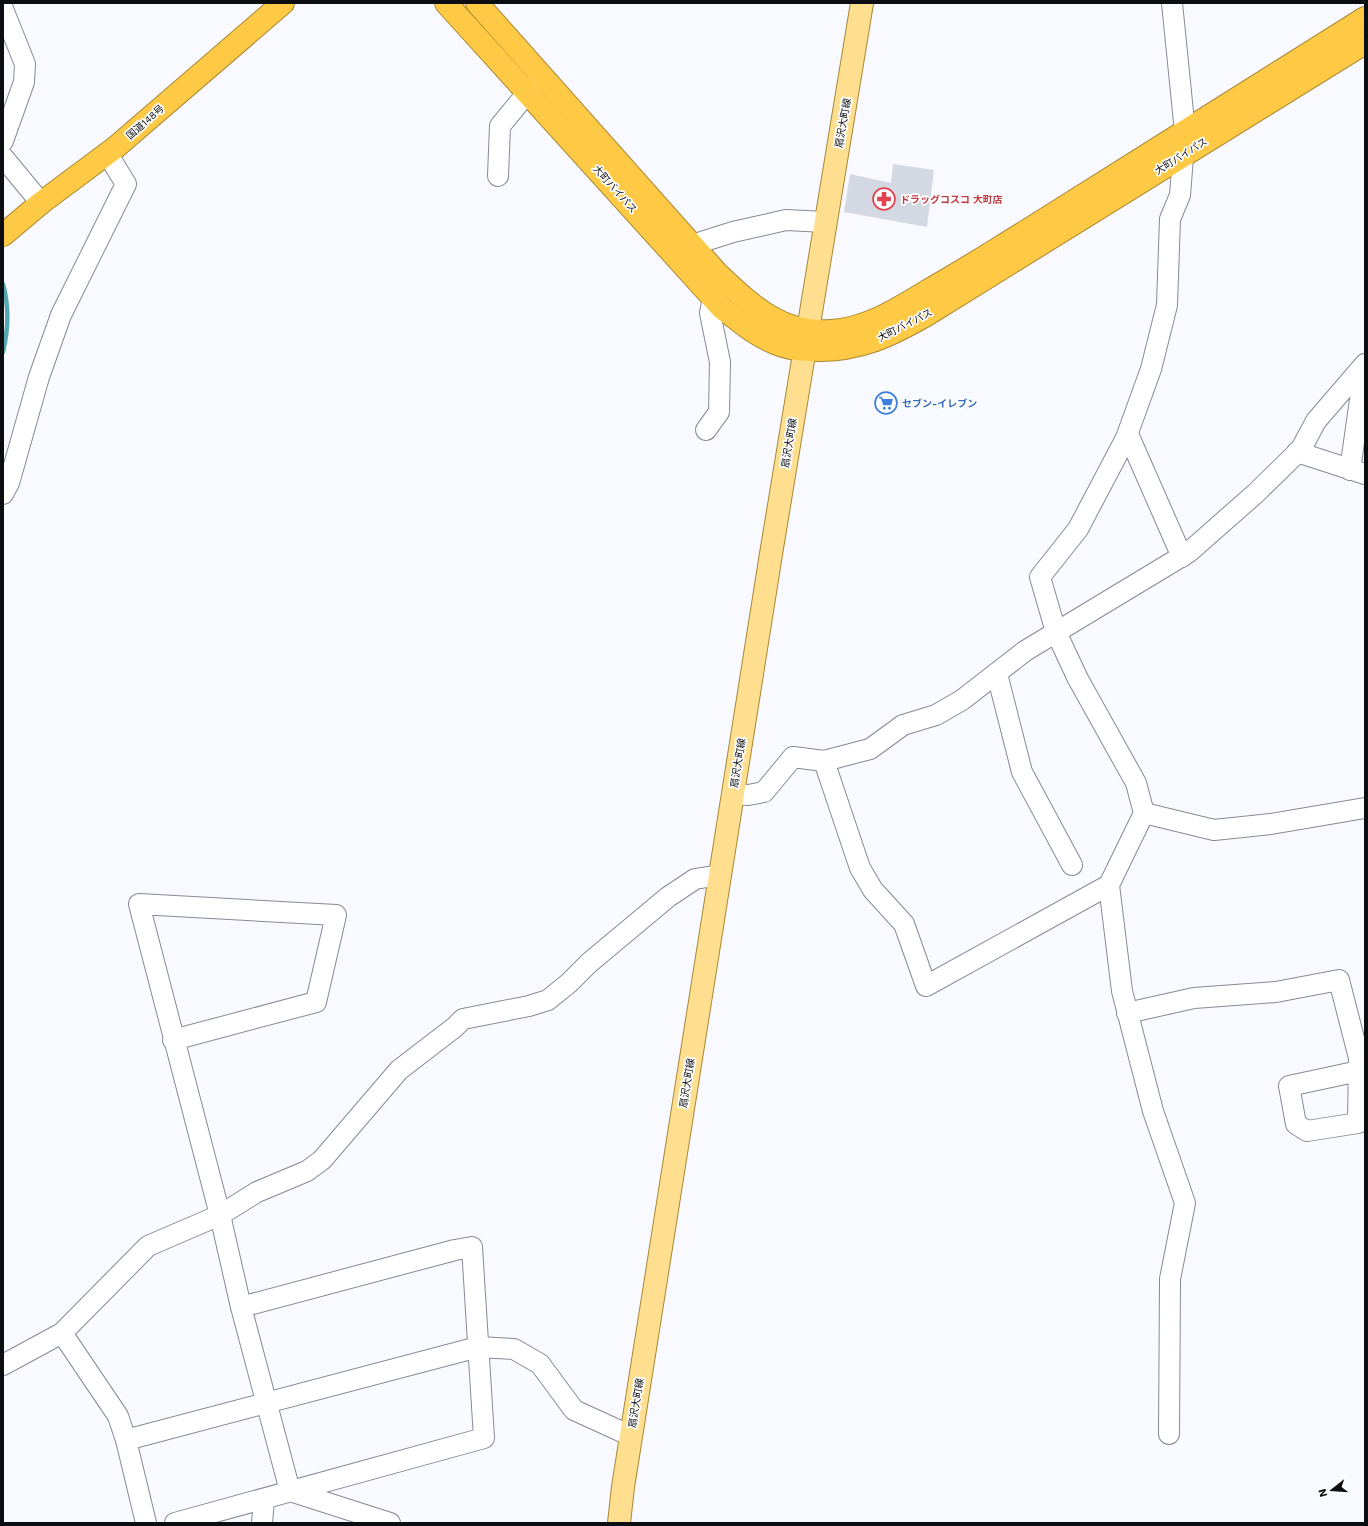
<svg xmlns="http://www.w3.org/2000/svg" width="1368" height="1526" font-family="'Work Sans','Noto Sans JP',sans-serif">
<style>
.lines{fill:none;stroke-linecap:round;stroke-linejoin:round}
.stream{stroke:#56a7af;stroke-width:4.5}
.building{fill:#d4d8e3}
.minor-casing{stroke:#868a94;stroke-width:22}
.major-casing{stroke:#a98732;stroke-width:24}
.highway-casing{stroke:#a98732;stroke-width:24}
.minor{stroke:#fff;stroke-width:20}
.major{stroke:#fedf8f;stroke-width:22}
.highway{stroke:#fec944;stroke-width:22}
.labels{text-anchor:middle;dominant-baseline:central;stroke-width:3.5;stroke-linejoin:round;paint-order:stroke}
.street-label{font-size:10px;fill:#0c0d11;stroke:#fff}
.health-label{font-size:10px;font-weight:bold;fill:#be3a42;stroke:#fff;text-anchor:start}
.shop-label{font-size:10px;font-weight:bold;fill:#366cbe;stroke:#fff;text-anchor:start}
</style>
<rect width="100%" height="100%" fill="#f9faff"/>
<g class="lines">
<path class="stream" d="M3,284C9,306 8,331 3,352"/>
</g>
<path class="building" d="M893,164L934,170L927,227L844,212L850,174L891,183Z"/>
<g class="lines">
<g class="minor-casing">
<g id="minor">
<path d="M3,9L25,64L24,82L3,141"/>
<path d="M3,157L41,203"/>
<path d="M498,176L500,126L537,81"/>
<path d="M692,245L733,232L786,220L825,222"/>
<path d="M706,430L719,412L720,362L710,313L713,298"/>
<path d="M1128,434L1182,557"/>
<path d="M1297,452L1365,474"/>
<path d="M1350,470L1365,365"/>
<path d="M3,494L9,483L39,377L61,315L126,184L107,153"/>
<path d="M997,674L1022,772L1072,865"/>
<path d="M824,761L860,868L873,890L904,924L926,986L1109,885"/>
<path d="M733,794L748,795L764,792L793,757L824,761L870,749L903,725L936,715L962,700L1025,651L1189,552L1256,493L1301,449L1316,421L1365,364"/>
<path d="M1144,813L1214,830L1271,824L1365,808"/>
<path d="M1127,1013L1194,998L1276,992L1339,980L1359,1058L1365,1056"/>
<path d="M173,1040L316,1002L336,915L139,904L220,1215L241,1307L290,1491"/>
<path d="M1359,1071L1289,1086L1296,1124L1307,1131L1358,1123L1359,1058"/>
<path d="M62,1333L118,1416L126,1440L146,1523"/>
<path d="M3,1365L62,1333L148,1246L220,1215L257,1192L307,1171L322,1160L399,1070L455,1027L463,1019L529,1006L548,1000L569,983L589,963L668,897L695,879L720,875"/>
<path d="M1169,1434L1170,1279L1185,1203L1153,1111L1122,991L1109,885L1144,813L1136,783L1078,679L1056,632L1040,577L1078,529L1126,438L1151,369L1167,305L1170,219L1180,195L1185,132L1172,3"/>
<path d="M126,1440L478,1347L514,1349L540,1364L574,1410L631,1436"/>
<path d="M290,1491L390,1523"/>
<path d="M175,1523L484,1438L472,1247L455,1250L241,1307"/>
<path d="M262,1523L264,1499"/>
</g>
</g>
<g class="major-casing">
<path id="major" d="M619,1523L623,1487L771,554L862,3"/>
</g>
<g class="highway-casing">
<g id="highway">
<path d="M446,3L722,308C739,321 755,335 775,343C787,349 801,350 814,350C859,351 890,336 928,314L1365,43"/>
<path d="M477,3L717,273C750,304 781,335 831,331C869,329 902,306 934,287C966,269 997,249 1028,230C1141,160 1252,88 1365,18"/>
<path d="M3,235L41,203L116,147L283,3"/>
</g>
</g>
<use href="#minor" class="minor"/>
<use href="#major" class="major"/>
<use href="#highway" class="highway"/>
</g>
<defs>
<g id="pharmacy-ring" transform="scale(1.15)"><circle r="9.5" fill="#fff" stroke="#e0444e" stroke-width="1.5"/><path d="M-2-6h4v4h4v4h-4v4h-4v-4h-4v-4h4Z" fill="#e0444e"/></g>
<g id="supermarket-ring" transform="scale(1.15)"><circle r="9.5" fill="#fff" stroke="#3f7fe0" stroke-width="1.5"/><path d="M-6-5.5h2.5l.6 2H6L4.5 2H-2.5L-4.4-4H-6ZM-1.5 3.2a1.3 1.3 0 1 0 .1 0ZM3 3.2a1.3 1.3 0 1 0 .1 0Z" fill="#3f7fe0"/></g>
</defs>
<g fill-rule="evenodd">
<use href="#pharmacy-ring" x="884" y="199"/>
<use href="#supermarket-ring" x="886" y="403"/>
</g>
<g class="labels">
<g class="street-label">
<text transform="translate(145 122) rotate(-41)">国道148号</text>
<text transform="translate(843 123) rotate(-80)">扇沢大町線</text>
<text transform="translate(1181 156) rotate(-32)">大町バイパス</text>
<text transform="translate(615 189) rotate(48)">大町バイパス</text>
<text transform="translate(905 325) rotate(-27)">大町バイパス</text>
<text transform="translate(789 443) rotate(-81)">扇沢大町線</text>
<text transform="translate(738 763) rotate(-81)">扇沢大町線</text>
<text transform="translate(687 1083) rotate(-81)">扇沢大町線</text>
<text transform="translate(636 1403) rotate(-81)">扇沢大町線</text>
</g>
<g class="health-label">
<text x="900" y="199">ドラッグコスコ 大町店</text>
</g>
<g class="shop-label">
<text x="902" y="403">セブン-イレブン</text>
</g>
</g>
<rect width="1368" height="1526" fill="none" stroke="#0c0d11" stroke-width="8"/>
<g transform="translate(1332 1490) rotate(253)" stroke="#ffffff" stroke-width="3" paint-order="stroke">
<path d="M0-3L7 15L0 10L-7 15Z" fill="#0c0d11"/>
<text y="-6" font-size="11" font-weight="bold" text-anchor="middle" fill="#0c0d11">N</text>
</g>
</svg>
